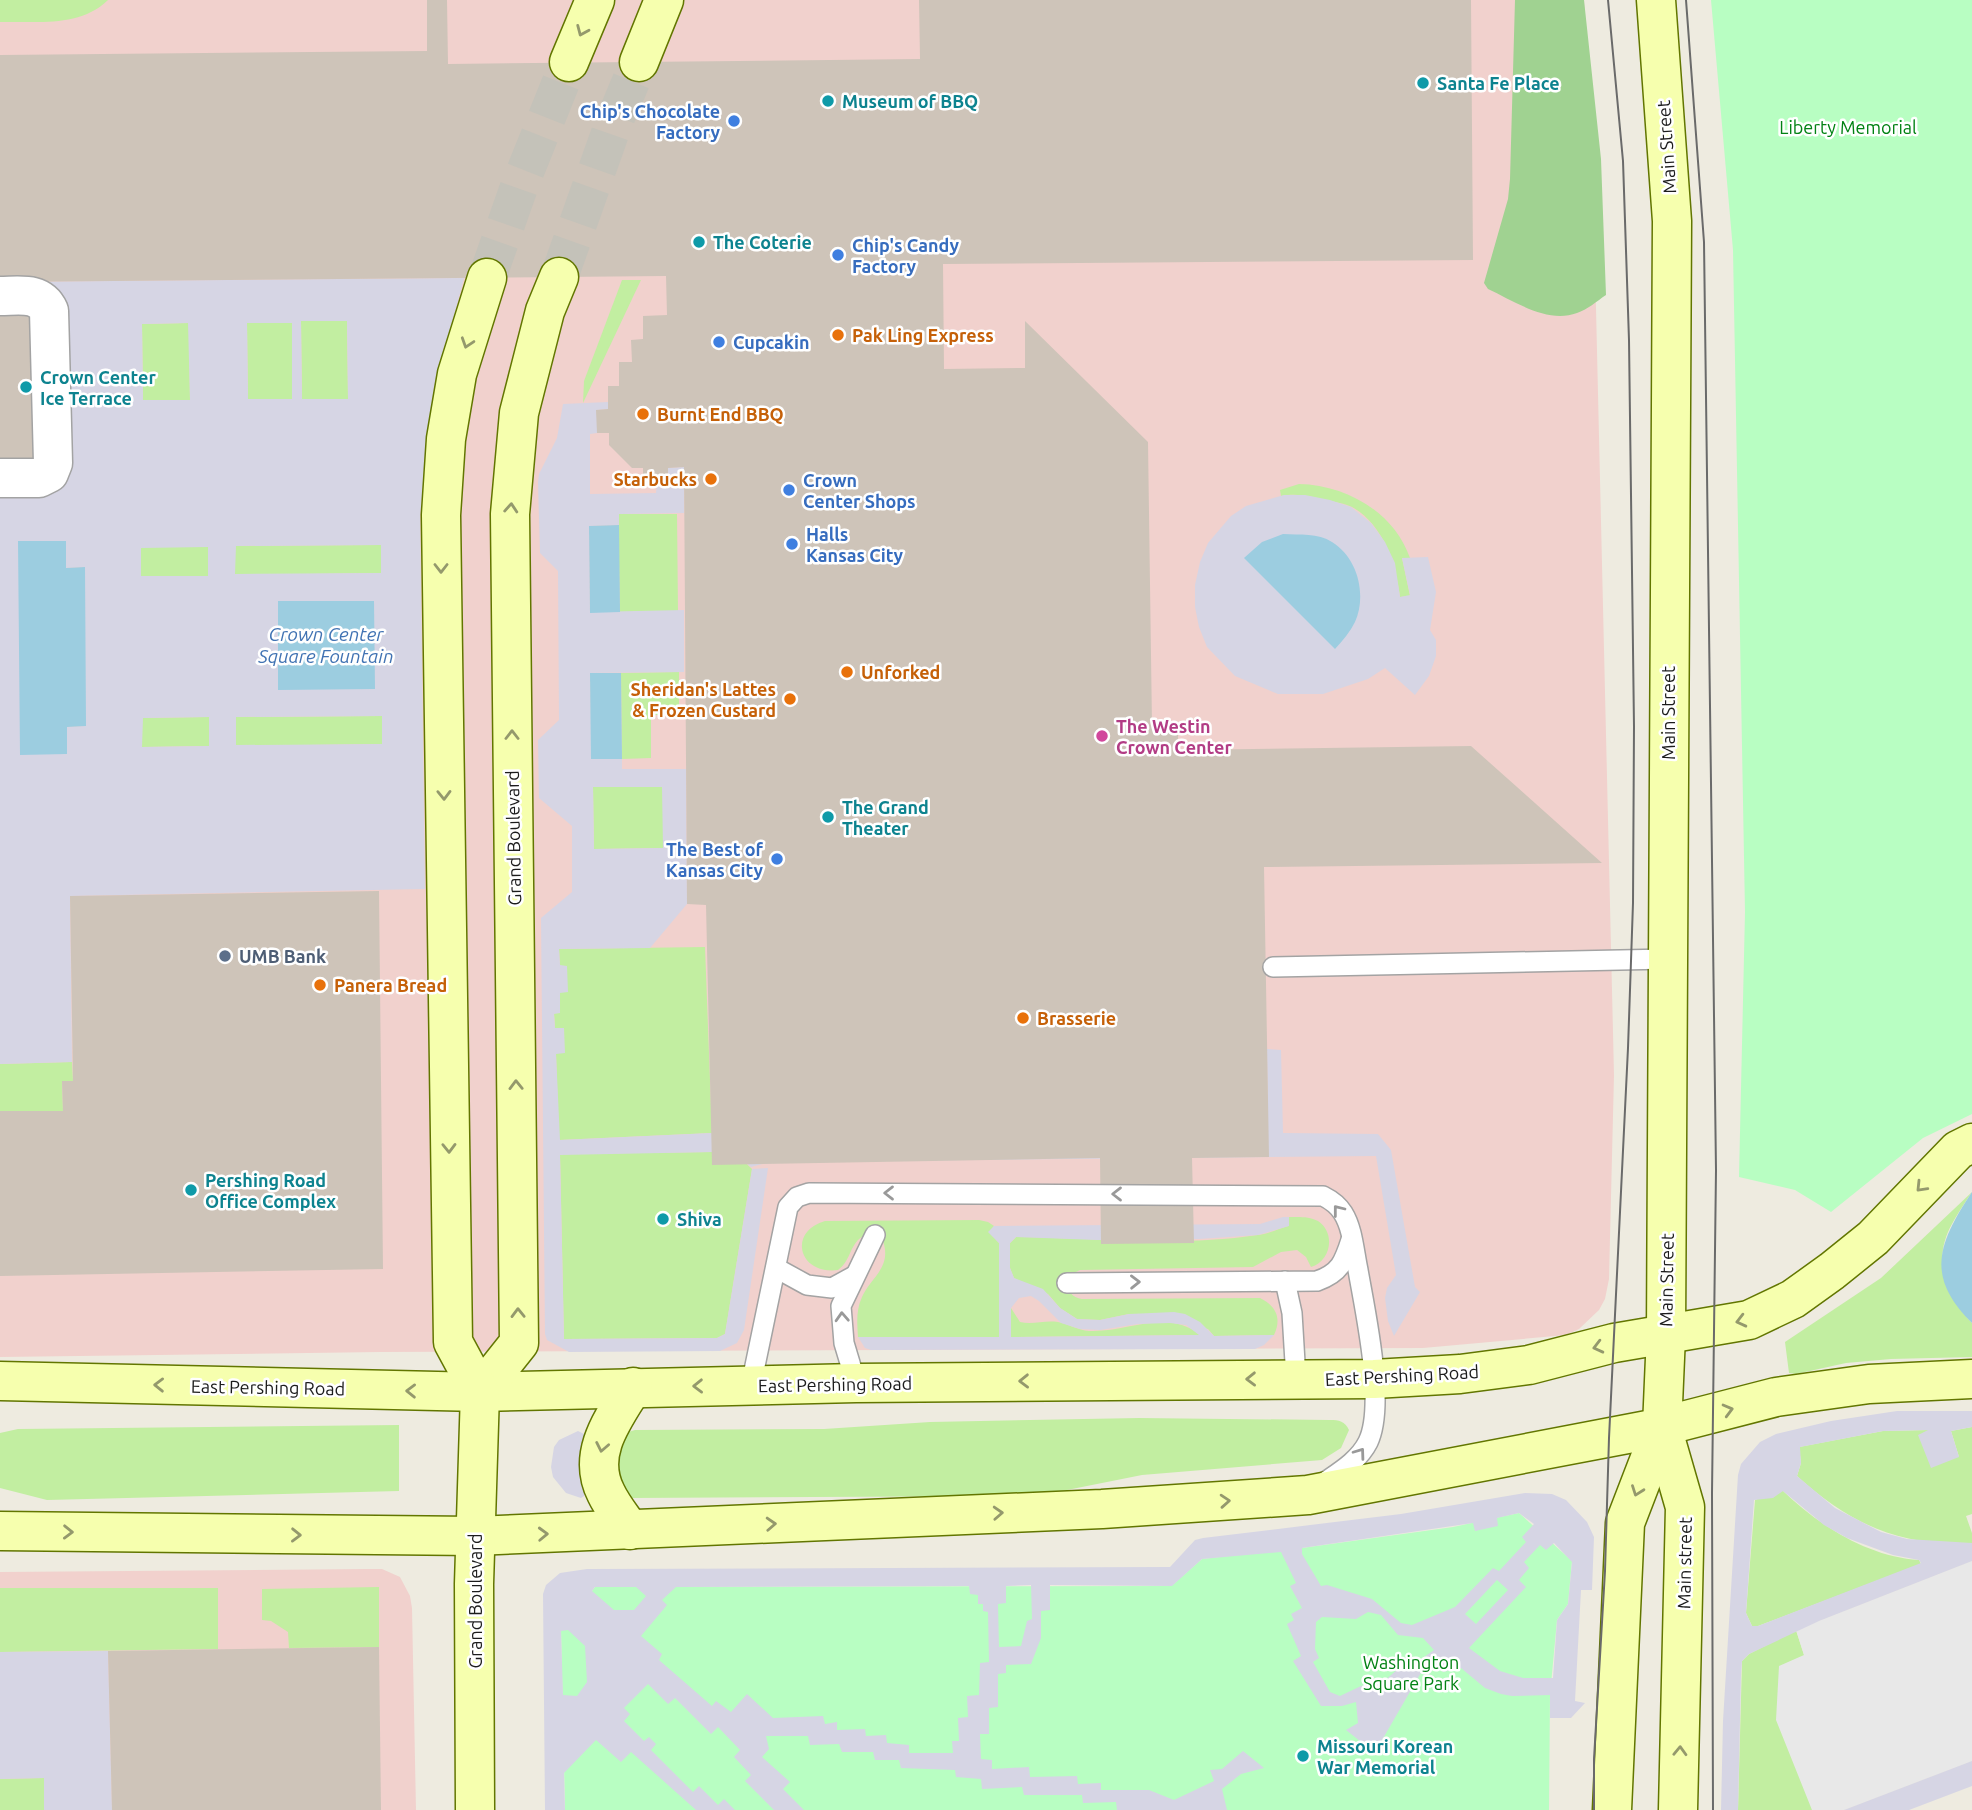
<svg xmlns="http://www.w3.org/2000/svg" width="1972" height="1810" font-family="Ubuntu,sans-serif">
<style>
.commercial{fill:#f1d1cd}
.grass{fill:#c2eea1}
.forest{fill:#a0d291}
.park{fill:#b8fec2}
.parking{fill:#e8e8e8}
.plaza{fill:#d6d5e4;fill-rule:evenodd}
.water{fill:#9ccde0}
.building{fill:#cec4b9}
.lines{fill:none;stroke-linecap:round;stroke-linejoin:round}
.secondary-tunnel{stroke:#c4c2b9;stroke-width:38;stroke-dasharray:38 19;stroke-linecap:butt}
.lane-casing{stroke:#a3a3a3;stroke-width:22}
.street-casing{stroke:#a3a3a3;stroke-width:41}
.secondary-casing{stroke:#627600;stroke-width:41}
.lane{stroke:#fff;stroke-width:19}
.street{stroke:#fff;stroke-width:38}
.secondary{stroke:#f6ffae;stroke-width:38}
.tram{stroke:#6a6a6a;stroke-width:2}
.oneway{stroke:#94996c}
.oneway2{stroke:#999}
.culture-dot{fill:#0f9aa8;stroke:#fff;stroke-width:2.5}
.shop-dot{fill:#3f7fe0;stroke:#fff;stroke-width:2.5}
.food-dot{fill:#e8710a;stroke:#fff;stroke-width:2.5}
.hotel-dot{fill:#d1479c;stroke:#fff;stroke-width:2.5}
.service-dot{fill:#5c6f8a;stroke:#fff;stroke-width:2.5}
.labels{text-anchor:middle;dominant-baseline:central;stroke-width:5;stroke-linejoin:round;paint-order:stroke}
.culture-label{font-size:18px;font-weight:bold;fill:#0d838f;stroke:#fff;text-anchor:start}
.shop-label{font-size:18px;font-weight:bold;fill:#366cbe;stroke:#fff;text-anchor:start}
.park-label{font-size:18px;fill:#028214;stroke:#fff}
.street-label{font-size:18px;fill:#1c1c1c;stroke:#fff}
.food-label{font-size:18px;font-weight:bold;fill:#c56008;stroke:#fff;text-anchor:start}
.hotel-label{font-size:18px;font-weight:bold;fill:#b23c85;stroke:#fff;text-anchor:start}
.service-label{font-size:18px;font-weight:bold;fill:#4e5e75;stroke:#fff;text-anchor:start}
.water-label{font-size:19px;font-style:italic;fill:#4173b3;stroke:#fff}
</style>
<rect width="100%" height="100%" fill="#eeebe0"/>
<g class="commercial">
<path d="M0,0H1584L1592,138L1614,1075L1609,1279L1605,1299L1599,1310L1579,1329L1566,1335L1423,1348L380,1352L0,1357Z"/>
<path d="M366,1569H382L400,1577L410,1596L412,1608L416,1810H0V1572Z"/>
</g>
<g class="grass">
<path d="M0,0H108C79,28 37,21 0,22Z"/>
<path d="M622,280H641L583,403L584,381Z"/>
<path d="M347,320L348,399L302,400L301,321Z"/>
<path d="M189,323L190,400H143L142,324Z"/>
<path d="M247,323H292V399H248Z"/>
<path d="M1299,484C1346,485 1394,512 1410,558H1402L1410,596L1400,597C1396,564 1383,524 1352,507C1344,503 1333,502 1325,500C1310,496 1297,493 1281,496L1280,490Z"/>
<path d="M618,514H677L678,611L620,612Z"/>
<path d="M381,545L382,573L235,575V546Z"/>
<rect x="141" y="547" width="67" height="29"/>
<path d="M679,672V715H651V758L622,759L621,673Z"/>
<path d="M382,716L383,744L236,746V717Z"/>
<path d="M209,717V746L142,747V718Z"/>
<path d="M593,787H663V848L594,849Z"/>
<path d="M705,947L712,1133L559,1140L556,1054L564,1028H555L554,1013H560V992H567V966H560L559,949Z"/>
<path d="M72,1062L73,1081L62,1082L63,1111H0V1064Z"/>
<path d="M713,1152L735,1153L752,1169L725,1334L717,1338L564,1339L560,1154Z"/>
<path d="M1972,1192C1951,1224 1932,1248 1949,1286C1955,1301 1961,1312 1972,1323V1357L1891,1359L1846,1363L1796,1374L1789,1373L1785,1342L1881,1278Z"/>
<path d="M1289,1217C1298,1217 1309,1216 1318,1221C1336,1233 1331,1261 1311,1267L1306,1257L1297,1250L1281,1252L1253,1267L1080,1270L1068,1276C1068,1289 1068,1296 1082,1299L1260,1298C1276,1306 1282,1318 1274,1335L1214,1336L1208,1329L1129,1314L1100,1320L1077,1319L1060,1308L1048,1294L1014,1278L1010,1268V1243L1016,1237C1095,1238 1179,1247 1258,1235C1268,1234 1278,1229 1288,1226Z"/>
<path d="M979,1220L988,1222L994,1226L989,1232L999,1243V1337H858C857,1323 856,1310 862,1297C871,1277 892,1268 883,1241L865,1235C849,1243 852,1260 838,1270C799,1275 787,1232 825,1221Z"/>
<path d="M1011,1308L1020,1322C1033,1325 1044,1320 1058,1322C1068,1324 1078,1330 1089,1331C1127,1333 1167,1308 1200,1335L1011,1337Z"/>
<path d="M1139,1418L1330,1420C1339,1420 1345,1421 1349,1430L1341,1448L1322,1460L1142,1475L1052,1493L1024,1496L629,1498L618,1494V1435L635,1430L824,1429L930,1422Z"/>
<path d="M399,1425V1491L47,1500L0,1488V1433L18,1429Z"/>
<path d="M1972,1427V1514L1966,1516L1972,1533V1543C1900,1547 1850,1524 1797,1476L1801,1463L1799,1447L1883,1431L1930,1430L1959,1457L1951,1431Z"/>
<path d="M1782,1490C1818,1525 1868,1557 1919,1560L1921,1564L1758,1626H1752L1746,1613L1755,1500Z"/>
<path d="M379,1587V1647L289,1648L288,1632L271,1621L262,1620V1589Z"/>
<path d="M0,1588H218V1649L0,1652Z"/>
<path d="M1796,1630L1804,1655L1812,1810H1738L1742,1661L1749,1654Z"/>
<path d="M44,1778V1810H0V1779Z"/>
</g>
<path class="forest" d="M1515,0H1584L1601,159L1606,295C1597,301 1587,310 1577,313C1547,324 1514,301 1488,289L1484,283L1508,199L1510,179Z"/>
<g class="park">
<path d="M1711,0H1972V1114L1923,1138L1831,1212L1795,1190L1739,1177L1745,912L1733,250Z"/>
<path d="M1519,1513L1572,1561L1568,1604L1557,1620L1550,1695L1549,1810H565L561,1630L595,1587L1171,1586L1202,1559L1302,1548L1453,1527Z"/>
</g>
<path class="parking" d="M1972,1561V1761L1844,1810H1812L1776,1720L1779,1666L1804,1655L1796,1630Z"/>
<g class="plaza">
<path d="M464,278L433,396L420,516L425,889L70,896L72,1062L0,1064V282ZM301,321H347L348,399H302ZM188,323L190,400H143L142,324ZM247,323H292V399H248ZM381,545V573L235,574L236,546ZM208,547V576H141V548ZM84,567L85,726L67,727L66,568ZM382,716V744L236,745V717ZM209,717V746L142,747L143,718Z"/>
<path d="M608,402V409L597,410V433L590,434V494L656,493L657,480H668V468L684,467V513L619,514V525L589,526L590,612L684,610V672L590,673L592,759H622V769H686L687,904L650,948L559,949L560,965L567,966L568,992L560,993V1013L554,1014L555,1028H564L565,1053L556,1054L560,1140L712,1133L1268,1124L1267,1049L1281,1050L1283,1133L1378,1134L1391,1150L1415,1287L1420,1292L1394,1336L1388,1321L1385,1298L1387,1288L1396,1275L1376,1156L770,1162L751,1167L735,1153L713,1152L560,1155L564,1339L717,1338L725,1334L752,1169L768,1168L744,1330L737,1343L720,1351L569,1352L547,1340L545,1334L541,918L572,892V826L539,798L538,740L559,720L558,571L540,553L538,482L539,474L557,438L563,404ZM593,787H662L663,848L594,849Z"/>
<path d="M1284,495H1305L1330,500L1351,507L1371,523L1385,542L1395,563L1400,597L1410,595L1402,558L1428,557L1436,592L1430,630L1436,640V656L1429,676L1415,695L1385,668L1368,679L1323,694H1278L1235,676L1207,647L1199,627L1195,607V585L1200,562L1208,543L1231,516L1246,506Z"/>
<path d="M1283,1217H1289V1226L1258,1235L1199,1239L1097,1240L1016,1237L1010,1243V1268L1014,1278L1043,1289L1060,1308L1077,1319L1100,1320L1129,1314L1174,1312L1185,1314L1200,1322L1214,1336L1274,1335L1264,1345L1255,1349L871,1350L865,1348L858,1337H999V1243L988,1232L994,1226L1260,1224ZM1031,1296L1039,1301L1061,1323L1080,1329L1100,1330L1138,1324L1170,1323L1186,1325L1199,1335L1011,1337V1308L1019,1298Z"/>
<path d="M1897,1411H1972V1427L1951,1431L1959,1457L1931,1468L1918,1435L1928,1430L1883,1431L1800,1447L1801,1463L1797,1476L1835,1508L1881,1532L1907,1539L1972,1543V1561L1819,1621L1749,1654L1742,1661L1741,1675L1738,1810H1721L1723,1721L1738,1475L1741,1464L1760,1442L1776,1434L1831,1421ZM1783,1491L1824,1525L1847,1538L1893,1555L1919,1560L1921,1563L1758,1626H1752L1746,1613L1754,1500L1773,1498Z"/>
<path d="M578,1431L586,1435L580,1464L585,1490L584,1496L581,1498L566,1493L553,1477L551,1467L554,1447L559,1440Z"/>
<path d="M1525,1493L1552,1494L1566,1500L1587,1522L1594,1537L1592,1590H1581L1575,1701L1585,1703L1571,1718H1550V1695L1512,1696L1501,1694L1485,1688L1461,1668L1443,1672L1435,1662L1422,1671L1378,1747L1370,1749L1346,1730L1358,1723L1356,1702L1342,1706H1321L1293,1661L1301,1656L1287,1624L1294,1620L1291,1614L1302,1608L1290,1586L1296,1583L1281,1552L1202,1559L1172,1586L1050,1585V1610L1041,1611V1638L1031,1664L1006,1665V1673L998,1674V1707L989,1708V1734H980L981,1759L992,1760V1769L1029,1767L1030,1777L1077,1776L1078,1784L1101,1783V1790H1149L1174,1800L1214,1781L1210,1770L1222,1769L1243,1751L1264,1768L1241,1774L1222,1789L1227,1810H1117L1116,1802L1083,1803L1082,1795H1024L1022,1787L982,1789L981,1779L956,1777L955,1770L901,1768L899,1760H875L873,1752H842L839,1744L810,1745L808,1736H766L769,1749L762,1757L790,1782L783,1789L804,1810H774L745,1781L751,1775L734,1757L740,1750L718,1727L711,1734L675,1698L668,1704L648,1684L624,1708L630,1714L624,1721L644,1741L649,1737L656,1744L651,1750L693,1792L699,1786L718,1805L724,1799L735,1810H696L631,1752L621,1762L596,1740L564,1773L565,1810H545L543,1594L546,1585L560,1573L587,1569L1170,1567L1195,1540L1203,1538L1401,1514ZM1519,1513L1534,1524L1522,1537L1526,1542L1499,1571L1493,1568L1455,1607L1412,1625L1401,1623L1372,1599L1327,1585L1321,1586L1302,1554V1548L1473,1523L1475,1531L1498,1526L1497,1518ZM1554,1543L1572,1562L1568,1604L1557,1620L1553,1678H1523L1500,1671L1469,1648L1526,1587L1519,1580L1529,1568L1524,1562L1540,1545L1546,1550ZM1497,1580L1508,1590L1476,1624L1465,1614ZM1031,1585L1032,1619L1027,1621L1021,1646L999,1647L998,1604L1006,1603V1586ZM969,1586L970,1594L978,1595V1604H983V1611L988,1612L989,1662L980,1663L979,1695L967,1696L968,1717L958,1718L959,1741H952L953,1753H909V1745L887,1743L886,1735L866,1736L865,1729L837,1730V1722L825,1724L823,1716L773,1718L747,1694L731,1712L716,1701L712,1706L659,1660L662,1654L641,1636L667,1605L662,1600L676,1587ZM595,1587H636L646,1596L634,1610H614L592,1591ZM1368,1612L1381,1615L1398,1635L1423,1638L1434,1650L1417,1662L1405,1663L1384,1681L1361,1686L1340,1696L1330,1692L1313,1662L1319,1658L1315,1649L1316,1622L1322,1617L1356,1619ZM568,1630L585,1646L587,1682L577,1696L563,1695L561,1631Z"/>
<path d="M108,1651L112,1810H44V1778L0,1779V1652Z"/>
<path d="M1972,1761V1786L1909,1810H1844Z"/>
</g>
<g class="water">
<path d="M619,525L620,612L590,613L589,526Z"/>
<path d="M1283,534C1300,535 1318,533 1332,542C1358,558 1367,595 1355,622C1350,632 1343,640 1335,649L1244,558L1262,542Z"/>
<path d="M18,541H66V568L85,567L86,726L67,727V754L20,755Z"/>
<path d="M278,601H374L375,689L278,690Z"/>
<path d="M590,673H621L622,759H591Z"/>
<path d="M1972,1192V1323C1924,1276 1939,1242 1972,1192Z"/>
</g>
<g class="building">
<path d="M427,0H447L448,64L920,59L919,0H1471L1473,260L943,264L944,369L1025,368V321L1148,442L1152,725L1178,726V750L1471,746L1602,863L1264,867L1269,1157L1192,1158L1194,1243L1101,1244L1100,1158L712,1165L706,905L687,904L684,467L668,468V480H643V468H632L609,445V433H597L596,410L608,409V386H619V362H632L631,340L643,339V316L667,315L666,276L0,282V55L427,51Z"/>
<path d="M0,296H35L53,463L0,478Z"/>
<path d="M379,891L383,1269L0,1276V1111H63L62,1081H73L70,896Z"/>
<path d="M379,1647L381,1810H112L108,1651Z"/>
</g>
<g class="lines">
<g class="secondary-tunnel">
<path d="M559,277L614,122L639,62"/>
<path d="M487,278L519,187L569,62"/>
</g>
<g class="lane-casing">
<g id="lane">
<path d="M1273,967L1668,959"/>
<path d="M776,1268L807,1285L832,1288L854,1276"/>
<path d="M1285,1281L1292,1313L1296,1379"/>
<path d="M1067,1283L1317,1281C1340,1273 1344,1262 1351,1240"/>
<path d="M856,1383L844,1343L841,1306L875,1235"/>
<path d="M751,1385L788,1207L797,1197L809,1193L1323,1196C1331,1200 1338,1205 1343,1213C1353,1229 1354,1252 1358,1270C1365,1311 1386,1405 1368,1442C1359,1460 1341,1471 1325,1482"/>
</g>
</g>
<g class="street-casing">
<path id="street" d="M0,296C19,296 40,291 49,311L53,463L49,473L39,478H0"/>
</g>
<g class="secondary-casing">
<g id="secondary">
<path d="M569,62L595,0"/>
<path d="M639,62L664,0"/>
<path d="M0,1381L480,1392L856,1383L1374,1379L1460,1374L1529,1365L1614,1343L1749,1320L1793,1299L1832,1271L1873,1238L1958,1150L1972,1143"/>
<path d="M480,1392L519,1343L510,514L519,413L545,311L559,277"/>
<path d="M1662,1427L1685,1507L1678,1810"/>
<path d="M630,1530C622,1518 612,1506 606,1493C586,1454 613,1419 633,1387"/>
<path d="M0,1531L475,1536L1102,1509L1308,1495L1648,1430L1776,1397L1869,1384L1972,1379"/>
<path d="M475,1810L474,1584L480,1392L453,1342L441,515L446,439L457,374L487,278"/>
<path d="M1612,1810L1625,1523L1662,1427L1666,1335L1672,221L1656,0"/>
</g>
</g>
<use href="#lane" class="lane"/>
<use href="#street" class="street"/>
<use href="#secondary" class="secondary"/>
<g class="tram">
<path d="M1686,0L1704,242L1716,1170L1712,1493L1713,1810"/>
<path d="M1594,1810V1759L1605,1571L1609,1438L1628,1048L1633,903L1634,726L1629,340L1623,161L1608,0"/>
</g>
</g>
<defs><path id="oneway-chevron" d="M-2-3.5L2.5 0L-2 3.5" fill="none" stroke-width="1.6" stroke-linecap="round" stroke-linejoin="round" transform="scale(1.75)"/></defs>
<g class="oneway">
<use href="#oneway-chevron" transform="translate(582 31) rotate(113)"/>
<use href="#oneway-chevron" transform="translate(467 343) rotate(108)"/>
<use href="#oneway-chevron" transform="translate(511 508) rotate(-86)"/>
<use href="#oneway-chevron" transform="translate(441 568) rotate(90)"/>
<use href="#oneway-chevron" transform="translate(512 735) rotate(-90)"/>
<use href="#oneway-chevron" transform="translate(444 795) rotate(89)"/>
<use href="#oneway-chevron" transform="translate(516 1085) rotate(-91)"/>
<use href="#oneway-chevron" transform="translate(449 1148) rotate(89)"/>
<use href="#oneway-chevron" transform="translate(1921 1187) rotate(134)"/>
<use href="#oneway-chevron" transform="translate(518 1313) rotate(-91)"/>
<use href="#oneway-chevron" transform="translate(1741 1321) rotate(166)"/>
<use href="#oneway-chevron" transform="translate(1598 1347) rotate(166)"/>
<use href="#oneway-chevron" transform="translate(1251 1379) rotate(179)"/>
<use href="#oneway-chevron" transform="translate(1024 1381) rotate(179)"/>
<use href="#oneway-chevron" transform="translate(159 1385) rotate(-179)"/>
<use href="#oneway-chevron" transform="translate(698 1386) rotate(179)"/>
<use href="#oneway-chevron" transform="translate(411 1391) rotate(-179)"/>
<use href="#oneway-chevron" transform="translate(1728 1410) rotate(-15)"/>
<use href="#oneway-chevron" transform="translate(602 1447) rotate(101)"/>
<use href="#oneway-chevron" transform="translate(1637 1491) rotate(110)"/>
<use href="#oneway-chevron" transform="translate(1225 1501) rotate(-4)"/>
<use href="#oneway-chevron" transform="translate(998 1513) rotate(-3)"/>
<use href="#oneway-chevron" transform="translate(771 1524) rotate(-3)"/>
<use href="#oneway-chevron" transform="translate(68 1532) rotate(1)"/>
<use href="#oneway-chevron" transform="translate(543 1534) rotate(-2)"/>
<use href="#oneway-chevron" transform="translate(296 1535) rotate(1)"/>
<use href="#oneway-chevron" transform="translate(1680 1751) rotate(-88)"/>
</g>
<g class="oneway2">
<use href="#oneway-chevron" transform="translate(889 1193) rotate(-180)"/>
<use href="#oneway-chevron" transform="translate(1117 1194) rotate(-180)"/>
<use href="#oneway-chevron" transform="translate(1338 1210) rotate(-128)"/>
<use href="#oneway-chevron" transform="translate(1135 1282) rotate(-1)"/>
<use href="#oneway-chevron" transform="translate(842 1317) rotate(-93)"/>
<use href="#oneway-chevron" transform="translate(1360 1453) rotate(-54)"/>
</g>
<g class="culture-dot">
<circle cx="1423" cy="83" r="7"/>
<circle cx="828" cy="101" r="7"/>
<circle cx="699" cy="242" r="7"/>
<circle cx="26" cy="387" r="7"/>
<circle cx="828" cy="817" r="7"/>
<circle cx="191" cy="1190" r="7"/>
<circle cx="663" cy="1219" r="7"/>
<circle cx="1303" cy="1756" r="7"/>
</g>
<g class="shop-dot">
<circle cx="734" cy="121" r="7"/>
<circle cx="838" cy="255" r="7"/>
<circle cx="719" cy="342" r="7"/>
<circle cx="789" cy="490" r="7"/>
<circle cx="792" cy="544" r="7"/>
<circle cx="777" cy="859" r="7"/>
</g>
<g class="food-dot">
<circle cx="838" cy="335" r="7"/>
<circle cx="643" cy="414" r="7"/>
<circle cx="711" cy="479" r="7"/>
<circle cx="847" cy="672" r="7"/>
<circle cx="790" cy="699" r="7"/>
<circle cx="320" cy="985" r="7"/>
<circle cx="1023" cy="1018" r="7"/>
</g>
<circle class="hotel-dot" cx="1102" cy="736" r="7"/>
<circle class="service-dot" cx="225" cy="956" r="7"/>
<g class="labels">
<g class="culture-label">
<text x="1437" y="83">Santa Fe Place</text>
<text x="842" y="101">Museum of BBQ</text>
<text x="713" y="242">The Coterie</text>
<text x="40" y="377">Crown Center<tspan x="40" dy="21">Ice Terrace</tspan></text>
<text x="842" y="807">The Grand<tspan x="842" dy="21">Theater</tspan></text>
<text x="205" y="1180">Pershing Road<tspan x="205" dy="21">Office Complex</tspan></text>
<text x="677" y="1219">Shiva</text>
<text x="1317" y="1746">Missouri Korean<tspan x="1317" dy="21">War Memorial</tspan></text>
</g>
<g class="shop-label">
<text x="720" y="111" text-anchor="end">Chip's Chocolate<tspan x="720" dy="21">Factory</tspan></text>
<text x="852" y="245">Chip's Candy<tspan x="852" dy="21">Factory</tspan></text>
<text x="733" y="342">Cupcakin</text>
<text x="803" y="480">Crown<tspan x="803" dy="21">Center Shops</tspan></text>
<text x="806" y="534">Halls<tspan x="806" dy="21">Kansas City</tspan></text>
<text x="763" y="849" text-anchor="end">The Best of<tspan x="763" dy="21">Kansas City</tspan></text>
</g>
<g class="park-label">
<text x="1848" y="127">Liberty Memorial</text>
<text x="1411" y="1662">Washington<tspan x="1411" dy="21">Square Park</tspan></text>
</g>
<g class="street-label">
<text transform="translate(1666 147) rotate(-94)">Main Street</text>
<text transform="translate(1668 713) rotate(-90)">Main Street</text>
<text transform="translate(513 838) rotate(-91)">Grand Boulevard</text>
<text transform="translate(1666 1280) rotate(-89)">Main Street</text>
<text transform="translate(1402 1375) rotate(-3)">East Pershing Road</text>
<text transform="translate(835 1384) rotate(-1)">East Pershing Road</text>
<text transform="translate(268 1387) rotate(1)">East Pershing Road</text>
<text transform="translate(1684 1563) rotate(-89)">Main street</text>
<text transform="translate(475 1601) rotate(-90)">Grand Boulevard</text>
</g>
<g class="food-label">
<text x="852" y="335">Pak Ling Express</text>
<text x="657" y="414">Burnt End BBQ</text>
<text x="697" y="479" text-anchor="end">Starbucks</text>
<text x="861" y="672">Unforked</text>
<text x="776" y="689" text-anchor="end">Sheridan's Lattes<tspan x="776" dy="21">&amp; Frozen Custard</tspan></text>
<text x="334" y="985">Panera Bread</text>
<text x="1037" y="1018">Brasserie</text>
</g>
<g class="hotel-label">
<text x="1116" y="726">The Westin<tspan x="1116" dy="21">Crown Center</tspan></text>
</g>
<g class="service-label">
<text x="239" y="956">UMB Bank</text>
</g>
<g class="water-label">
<text x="326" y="634">Crown Center<tspan x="326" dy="22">Square Fountain</tspan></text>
</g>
</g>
</svg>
